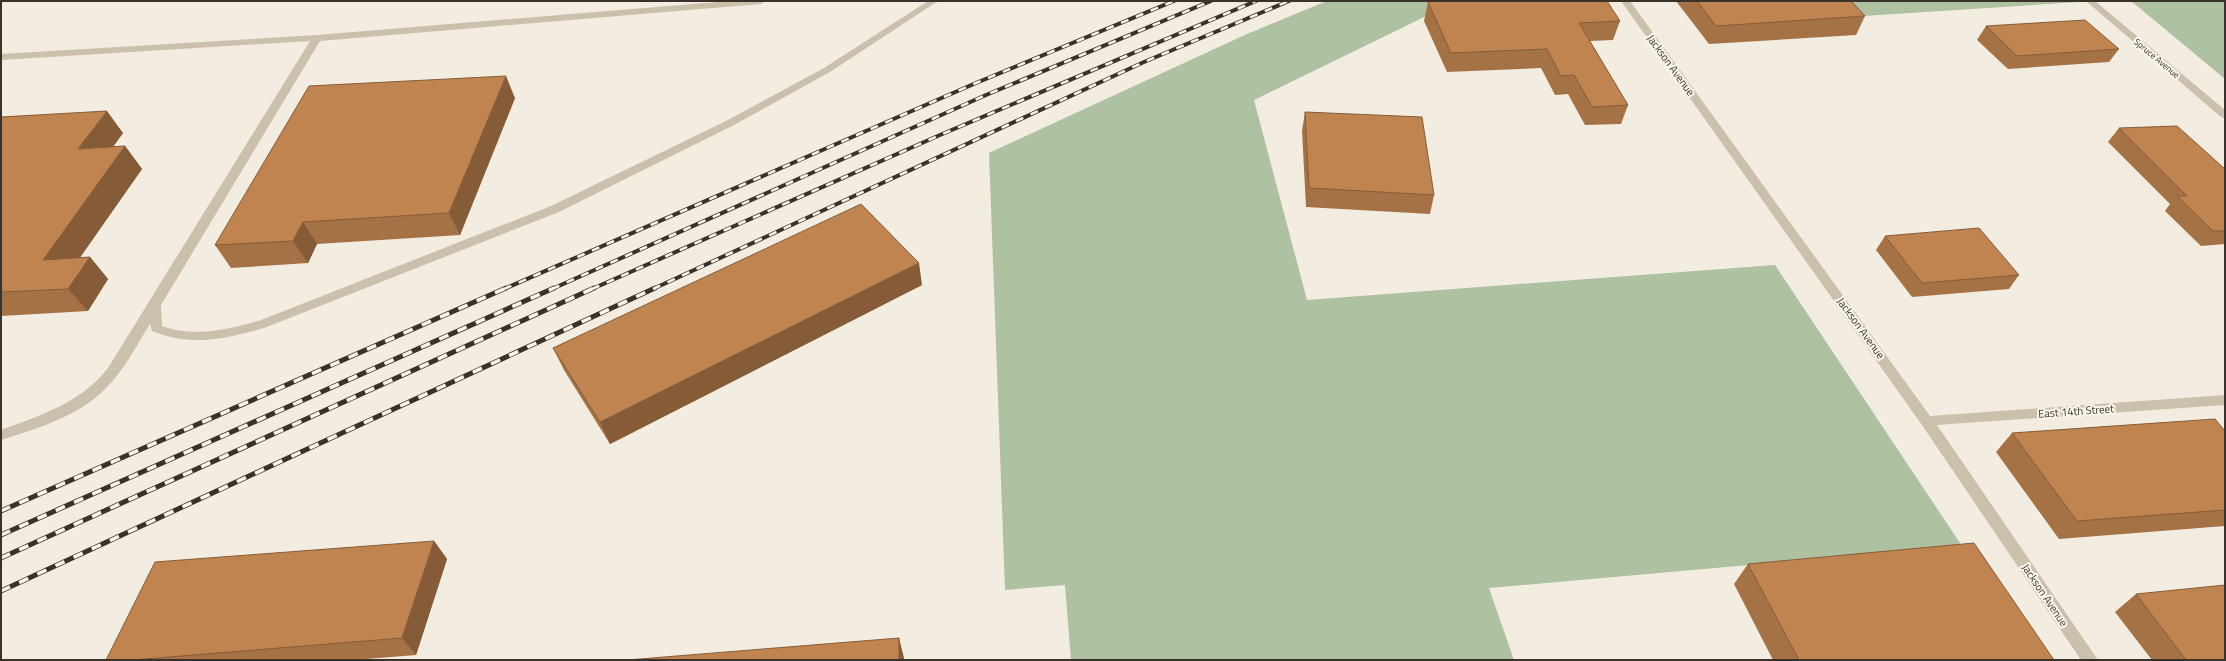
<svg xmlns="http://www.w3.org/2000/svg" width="2226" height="661" font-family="'Titillium Web',sans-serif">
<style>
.green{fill:#aec1a0}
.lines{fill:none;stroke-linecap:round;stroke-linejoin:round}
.minor{fill:#cac0ac;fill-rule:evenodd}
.rail-far1-casing{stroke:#38322b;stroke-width:4}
.rail-casing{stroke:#38322b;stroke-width:5}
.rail-far1{stroke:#faf6ec;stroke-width:2.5;stroke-dasharray:8;stroke-linecap:butt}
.rail{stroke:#faf6ec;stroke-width:3.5;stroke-dasharray:10;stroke-linecap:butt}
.wall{fill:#a57245}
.shaded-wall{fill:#865c38}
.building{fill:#c08450;stroke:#865c38}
.labels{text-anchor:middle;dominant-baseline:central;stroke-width:4;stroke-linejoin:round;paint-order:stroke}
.far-street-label{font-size:9px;fill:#38322b;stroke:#faf6ec}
.street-label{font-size:11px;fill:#38322b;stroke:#faf6ec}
</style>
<rect width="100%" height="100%" fill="#f2ede0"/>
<g class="green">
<path d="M1327,1H1457L1254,100L1307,300L1775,265L1962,546L1489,588L1514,660H1071L1065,585L1005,590L989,153L1247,34Z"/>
<path d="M1849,1H2079L2080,2L1863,16Z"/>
<path d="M2131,1H2225V79Z"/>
</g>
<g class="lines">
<g class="minor">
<path d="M729,1H765L761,4L320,41L161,305L162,326C195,338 229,329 261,320L551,206L726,121L824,68L928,1H938L830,72L734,125L559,212L264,328C224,339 192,347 152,331L150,324C136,346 124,371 105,389C79,416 36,429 1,440V430C41,415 81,403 108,368L310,41L1,60V54L317,35Z"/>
<path d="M1621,1H1630L1930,416L2225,395V405L1937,425L2098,660H2081L1922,425Z"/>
<path d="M2086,1H2095L2225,110V118L2221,117Z"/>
</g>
<g class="rail-far1-casing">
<g id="rail-far1">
<path d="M504,289L976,83L1174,1"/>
<path d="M552,289L986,95L1211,1"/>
<path d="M592,289L940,135L1256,1"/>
<path d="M653,289L1144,62L1289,1"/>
</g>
</g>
<g class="rail-casing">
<g id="rail">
<path d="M1,511L506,288"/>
<path d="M1,535L554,288"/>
<path d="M1,558L594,288"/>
<path d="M1,591L655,288"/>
</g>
</g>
<use href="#rail-far1" class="rail-far1"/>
<use href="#rail" class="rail"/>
</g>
<g class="wall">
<path d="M1676,1H1851L1865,16L1856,35L1709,44Z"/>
<path d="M1428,2L1620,21L1613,40L1590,41L1628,105L1621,124L1585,125L1568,94L1555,95L1541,68L1447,72L1424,21Z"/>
<path d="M1986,26L2119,49L2109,62L2008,69L1977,40Z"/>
<path d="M515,98L460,235L317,244L308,263L231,268L215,245Z"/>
<path d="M1305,112L1434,195L1430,214L1306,207L1302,131Z"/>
<path d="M1,117L123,133L113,147L125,146L142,169L79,258L90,257L108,279L88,311L1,316Z"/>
<path d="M2119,128L2225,169V244L2201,246L2165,211L2170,204L2108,142Z"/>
<path d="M1885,236L2019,275L2009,289L1912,297L1876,250Z"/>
<path d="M922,285L610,444L564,370L553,348Z"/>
<path d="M2225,431V526L2059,539L1996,452L2012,433Z"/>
<path d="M434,541L447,559L416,655L354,660H106Z"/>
<path d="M1748,564L2054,660H1773L1734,584Z"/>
<path d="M2136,594L2225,660H2152L2115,612Z"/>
</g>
<g class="shaded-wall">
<path d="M506,76L515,98L460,235L449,213Z"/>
<path d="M107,111L123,133L95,171L78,149Z"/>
<path d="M125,146L142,169L63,282L43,260Z"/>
<path d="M303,222L317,244L308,263L293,241Z"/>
<path d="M90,257L108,279L88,311L68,289Z"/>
<path d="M919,263L922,285L610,444L600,422Z"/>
<path d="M434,541L447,559L416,655L402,638Z"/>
<path d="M899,638L904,658V660H899Z"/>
</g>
<g class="building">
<path d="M1432,1H1607L1620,21L1579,23L1628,105L1592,107L1574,75L1561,76L1547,49L1451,53L1428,2Z"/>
<path d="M1697,1H1851L1865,16L1716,26Z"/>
<path d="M2085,20L2119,49L2017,56L1986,26Z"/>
<path d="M506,76L449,213L303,222L293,241L215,245L309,86Z"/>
<path d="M107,111L78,149L125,146L43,260L90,257L68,289L1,292V117Z"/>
<path d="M1305,112L1422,117L1434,195L1309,188Z"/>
<path d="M2177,126L2225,169V231H2213L2177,196H2187L2119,128Z"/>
<path d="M861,204L919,263L600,422L553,348Z"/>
<path d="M1979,228L2019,275L1922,283L1885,236Z"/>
<path d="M2215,419L2225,431V510L2077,521L2012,433Z"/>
<path d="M434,541L402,638L132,660H106L155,562Z"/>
<path d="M1974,543L2054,660H1799L1748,564Z"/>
<path d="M2225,585V660H2186L2136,594Z"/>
<path d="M899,638V660H627Z"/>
</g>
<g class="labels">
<g class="far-street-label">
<text transform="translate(2157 58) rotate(40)">Spruce Avenue</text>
</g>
<g class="street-label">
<text transform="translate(1671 65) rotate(54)">Jackson Avenue</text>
<text transform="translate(1861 328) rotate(54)">Jackson Avenue</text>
<text transform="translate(2076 411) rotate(-4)">East 14th Street</text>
<text transform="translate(2045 595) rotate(56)">Jackson Avenue</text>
</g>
</g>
<rect width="2226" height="661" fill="none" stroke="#38322b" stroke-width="4"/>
</svg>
